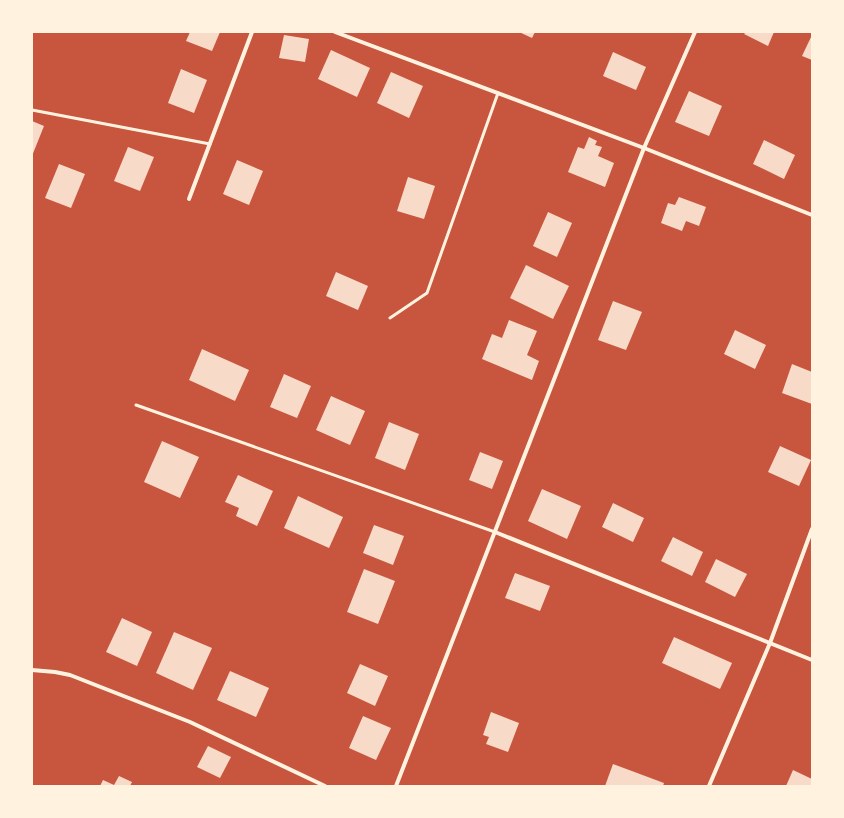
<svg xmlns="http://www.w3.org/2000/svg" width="844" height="818" font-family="Lora,serif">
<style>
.building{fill:#f7dbc8}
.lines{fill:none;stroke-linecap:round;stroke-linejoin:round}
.service{stroke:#fff3e0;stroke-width:3}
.minor{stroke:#fff3e0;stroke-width:4}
</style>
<rect width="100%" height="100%" fill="#c8553d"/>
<g class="building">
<path d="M190,32H220L212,51L186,41Z"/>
<path d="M519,32H535L532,38Z"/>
<path d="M746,32H774L768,46L744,34Z"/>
<path d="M284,35L309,39L305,62L279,58Z"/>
<path d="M812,35V60L802,56Z"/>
<path d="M331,50L370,68L357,97L318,79Z"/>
<path d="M613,52L646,67L636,90L603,76Z"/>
<path d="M181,69L207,80L194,113L168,103Z"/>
<path d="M391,72L423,86L409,118L377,103Z"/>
<path d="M689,91L722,106L709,136L675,122Z"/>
<path d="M32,121L44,126L32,156Z"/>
<path d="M589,137L597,141L595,145L602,147L598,156L614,163L605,187L568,172L578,147L584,149Z"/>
<path d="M764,140L795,155L784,179L753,164Z"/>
<path d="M128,147L154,157L140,191L114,181Z"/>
<path d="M237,160L263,171L249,205L223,194Z"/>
<path d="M59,164L85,174L71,208L45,198Z"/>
<path d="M408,177L435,186L424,219L397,211Z"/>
<path d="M679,197L706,207L699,226L686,221L682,231L661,223L668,203L675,205Z"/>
<path d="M548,212L572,223L557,257L533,246Z"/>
<path d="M526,265L569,286L553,319L510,298Z"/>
<path d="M336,272L368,286L358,310L326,296Z"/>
<path d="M613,301L642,312L626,350L598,340Z"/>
<path d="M509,320L537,331L527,355L539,361L532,380L482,359L492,334L502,338Z"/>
<path d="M735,330L766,345L755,369L724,354Z"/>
<path d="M202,349L249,370L235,401L189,380Z"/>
<path d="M792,364L812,372V404L782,393Z"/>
<path d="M284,374L311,386L297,418L270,407Z"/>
<path d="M331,396L365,411L350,445L316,430Z"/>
<path d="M389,422L419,434L405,470L375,458Z"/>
<path d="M162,441L199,457L180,498L144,482Z"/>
<path d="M780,446L811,460L799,486L768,472Z"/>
<path d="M480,452L503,461L492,489L469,480Z"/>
<path d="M238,475L273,491L257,526L236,516L239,508L225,502Z"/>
<path d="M542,489L581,506L567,539L528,521Z"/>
<path d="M298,496L343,517L329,548L284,528Z"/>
<path d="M613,503L644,518L633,542L602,527Z"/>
<path d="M374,525L404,536L393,565L363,553Z"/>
<path d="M673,537L703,552L692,576L661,561Z"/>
<path d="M716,559L747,574L735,597L705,582Z"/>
<path d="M364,569L395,581L378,624L347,612Z"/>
<path d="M515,573L550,586L540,611L505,598Z"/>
<path d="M122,618L152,632L137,666L106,652Z"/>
<path d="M174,632L212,648L193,690L156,673Z"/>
<path d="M674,637L732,663L720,689L662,663Z"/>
<path d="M360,664L388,676L375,706L347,693Z"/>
<path d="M230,671L269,688L256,717L217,700Z"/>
<path d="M491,712L519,723L508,752L486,744L489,737L483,735Z"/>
<path d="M363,716L391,728L376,760L349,748Z"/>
<path d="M208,746L231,757L220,778L197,767Z"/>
<path d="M613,764L664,783L663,786H605Z"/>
<path d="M793,770L812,779V786H786Z"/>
<path d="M119,776L132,782L130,786H100L103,780L114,785Z"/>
</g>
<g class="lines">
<g class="service">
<path d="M32,110L210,144"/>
<path d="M390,318L427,293L498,93"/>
<path d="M136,405L495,532"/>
</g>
<g class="minor">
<path d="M335,32L644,148L812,215"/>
<path d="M189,199L252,32"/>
<path d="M495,532L812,660"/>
<path d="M32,670L55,672L70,675L190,722L325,786"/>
<path d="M396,786L644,148L695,32"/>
<path d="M709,786L770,643L812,529"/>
</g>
</g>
<rect width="844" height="818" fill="none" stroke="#fff3e0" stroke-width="66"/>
</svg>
